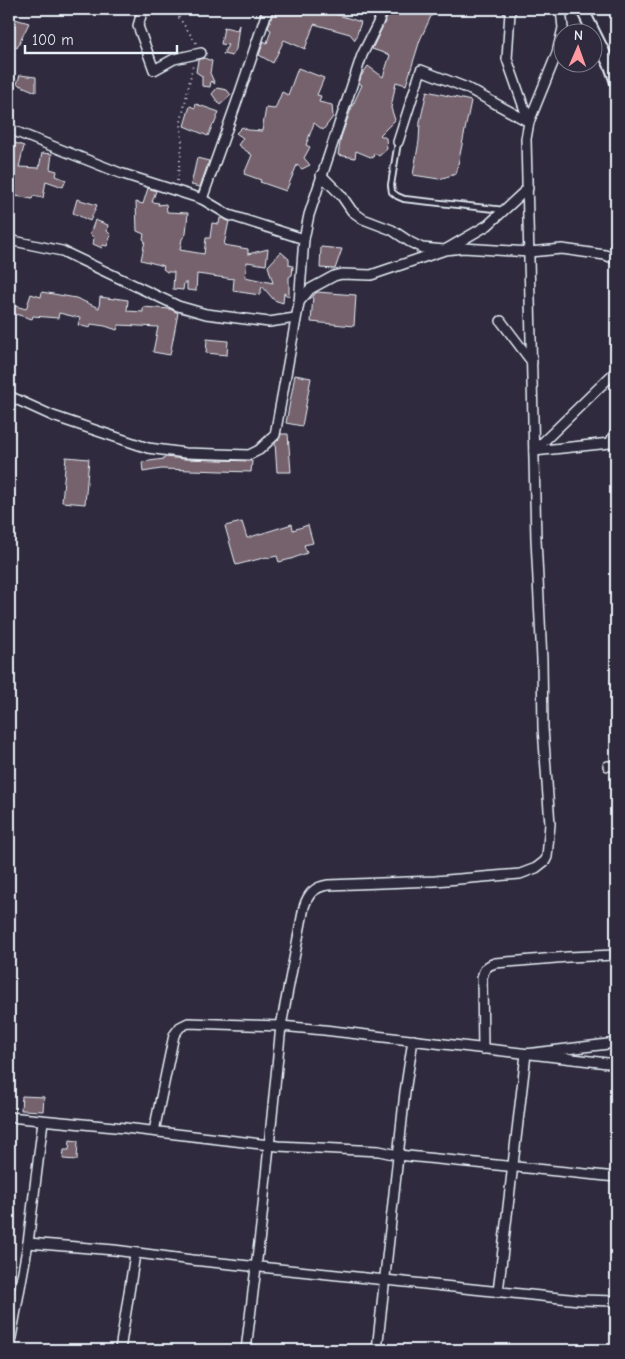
<svg xmlns="http://www.w3.org/2000/svg" width="625" height="1359" font-family="'Comic Neue',sans-serif">
<style>
.building{fill:#76626d;stroke:#e8f1f8}
.lines{fill:none;stroke-linecap:round;stroke-linejoin:round}
.service-casing{stroke:#e8f1f8;stroke-width:8}
.minor-casing{stroke:#e8f1f8;stroke-width:12}
.tertiary-casing{stroke:#e8f1f8;stroke-width:15}
.path{stroke:#e8f1f8;stroke-width:2;stroke-dasharray:1 4;stroke-linecap:butt}
.service{stroke:#2f2a3d;stroke-width:4.5}
.minor{stroke:#2f2a3d;stroke-width:9}
.tertiary{stroke:#2f2a3d;stroke-width:11}
</style>
<rect width="100%" height="100%" fill="#2f2a3d"/>
<filter id="ink" filterUnits="userSpaceOnUse"><feTurbulence type="fractalNoise" baseFrequency=".02" numOctaves="2"/><feDisplacementMap in="SourceGraphic" scale="10" xChannelSelector="R" yChannelSelector="G"/><feConvolveMatrix kernelMatrix="1 2 1 2 8 2 1 2 1" color-interpolation-filters="sRGB"/></filter>
<g filter="url(#ink)">
<g class="building">
<path d="M274,9H295L305,15L307,9H319L361,22L355,40L350,34L314,24L305,49L284,40L273,63L259,55L264,41L267,43L271,30L268,28Z"/>
<path d="M391,9H420L432,14L420,40L406,85L396,82L391,108L395,120L380,135L386,138L387,149L379,156L374,153L373,158L356,151L355,158L338,155L341,137L351,109L362,85L359,83L361,76L368,66L383,77L390,55L372,49Z"/>
<path d="M15,19L29,23L17,48L9,43V33Z"/>
<path d="M239,25L236,49L232,56L223,54L228,45L221,44L224,27L237,30Z"/>
<path d="M204,58L212,61L210,73L215,84L211,81L210,87L202,86V76L196,72L198,60Z"/>
<path d="M298,68L324,78L317,95L321,96L319,102L332,105L333,117L323,130L314,123L306,145L310,147L304,158L310,165L302,169L297,165L286,191L260,182L261,180L244,174L252,155L238,145L243,138L236,133L242,127L248,130L262,131L266,108L275,109L282,92L288,95Z"/>
<path d="M20,75L36,77V92L17,84Z"/>
<path d="M217,88L227,90L231,95L220,105L212,94Z"/>
<path d="M427,91L471,101L456,174L439,179L413,175L419,141L420,122Z"/>
<path d="M196,104L219,112L214,125L213,124L208,136L184,126L190,106L195,108Z"/>
<path d="M9,141L24,146L19,167L39,168L42,153L52,154L50,169L57,171L56,176L66,180L63,187L46,181L43,198L33,196L32,199L16,196L12,214H9Z"/>
<path d="M197,158L209,161L200,187L191,185Z"/>
<path d="M148,188L156,191L152,202L159,203L158,205L166,204L167,212L188,213L186,234L182,239L180,250L204,254L206,238H210L212,223L219,224L220,218H221L229,221L224,245L248,249V254L268,249L266,265L247,262L245,277L273,283L268,266L281,252L289,259V265L293,266L292,275L289,277V297L284,293L283,303L274,300L262,286L260,295L233,291L234,279L197,274L196,291L187,290V283H184L183,290L173,289L174,272H167L163,269L164,266L141,260L145,241L143,239L144,234L137,231L136,202L143,204Z"/>
<path d="M77,199L97,205L90,221L73,213Z"/>
<path d="M95,220L108,225L107,231L111,235L107,246L103,245L102,248L93,244L94,238L90,234Z"/>
<path d="M321,247L342,249L335,269L320,268Z"/>
<path d="M42,292L76,298L99,308L100,297L114,299V298L128,300L127,311L143,312V307L170,309L178,313L170,355L153,352L158,327L119,325L117,330L105,326L91,324L90,328L78,325L80,318L59,313L58,318L33,316L32,319L12,313V305L26,309L31,294L41,297Z"/>
<path d="M317,292L356,295L354,326L311,322L313,296Z"/>
<path d="M207,339L228,341L227,355L206,353Z"/>
<path d="M295,375L311,378L302,426L286,423Z"/>
<path d="M281,434H288L291,472H277L275,443Z"/>
<path d="M66,457L89,459L85,504L62,502Z"/>
<path d="M164,457L185,459L252,461L251,472L161,469L143,472L142,462L164,459Z"/>
<path d="M242,522L247,538L292,524L293,530L308,525L313,543L304,545L307,553L291,559L279,562L277,556L268,558L267,557L236,565L225,526Z"/>
<path d="M22,1096L44,1097L43,1111L21,1110Z"/>
<path d="M70,1140L78,1141L77,1160L63,1159L64,1150H69Z"/>
</g>
<g class="lines">
<g class="service-casing">
<path id="service" d="M398,142L391,185L392,192L397,196L404,199L504,210"/>
</g>
<g class="minor-casing">
<g id="minor">
<path d="M143,9L138,26L154,70L174,59L201,53"/>
<path d="M9,129L120,173L202,199L229,215L304,239"/>
<path d="M398,142L421,70L467,88L529,122L507,59L510,12L507,9"/>
<path d="M321,175L341,195L352,211L363,219L392,230L410,242L422,248L445,250L463,248L529,252L562,249L605,255L616,259"/>
<path d="M202,199L237,101L268,9"/>
<path d="M9,240L62,251L178,306L206,314L269,322L295,318"/>
<path d="M299,302L310,289L334,276L342,274L371,275L445,250L488,225L528,188"/>
<path d="M501,321L532,362"/>
<path d="M9,396L53,416L148,448L185,453L249,455L259,450L275,435L299,303L304,239L309,215L362,55L378,23L383,9"/>
<path d="M534,451L616,371"/>
<path d="M534,451L610,443L616,431"/>
<path d="M608,766H616"/>
<path d="M483,1049L482,978C484,969 486,966 495,963L568,957L616,955"/>
<path d="M9,1117L125,1128L278,1146L379,1151L398,1155L616,1177"/>
<path d="M154,1131L174,1035L180,1027L188,1023L281,1026L324,1030L616,1064"/>
<path d="M28,1243L114,1250L192,1260L579,1300L616,1301"/>
<path d="M498,1292L526,1054L616,1043"/>
<path d="M9,1349L28,1243L43,1121"/>
<path d="M120,1350L135,1254"/>
<path d="M246,1350L261,1226L281,1026L304,907C308,894 314,887 328,885L435,881L520,874L536,868L545,861L547,857L550,824L543,728L542,660L536,539L526,139L529,122L557,53L563,28L561,9"/>
<path d="M377,1350L405,1092L413,1040"/>
</g>
</g>
<g class="tertiary-casing">
<path id="tertiary" d="M582,9L611,67L616,81"/>
</g>
<g class="path">
<path d="M173,9L197,44"/>
<path d="M177,181L182,146L181,122L193,65"/>
</g>
<use href="#service" class="service"/>
<use href="#minor" class="minor"/>
<use href="#tertiary" class="tertiary"/>
</g>
</g>
<rect width="625" height="1359" fill="none" stroke="#2f2a3d" stroke-width="30"/>
<rect x="15" y="15" width="595" height="1329" fill="none" stroke="#e8f1f8" stroke-width="2" filter="url(#ink)"/>
<g transform="translate(578 48) rotate(2)"><circle r="24" fill="#2f2a3d" stroke="#797a88"/>
<path d="M0-4L9 19L0 12L-9 19Z" fill="#ff9aa2"/>
<text y="-8" font-size="14" font-weight="bold" text-anchor="middle" fill="#e8f1f8">N</text>
</g>
<path d="M25 45v8h152v-8" fill="none" stroke="#e8f1f8" stroke-width="2.5"/>
<text x="32" y="45" font-size="15" fill="#e8f1f8" stroke="#2f2a3d" stroke-width="4" paint-order="stroke">100 m</text>
</svg>
